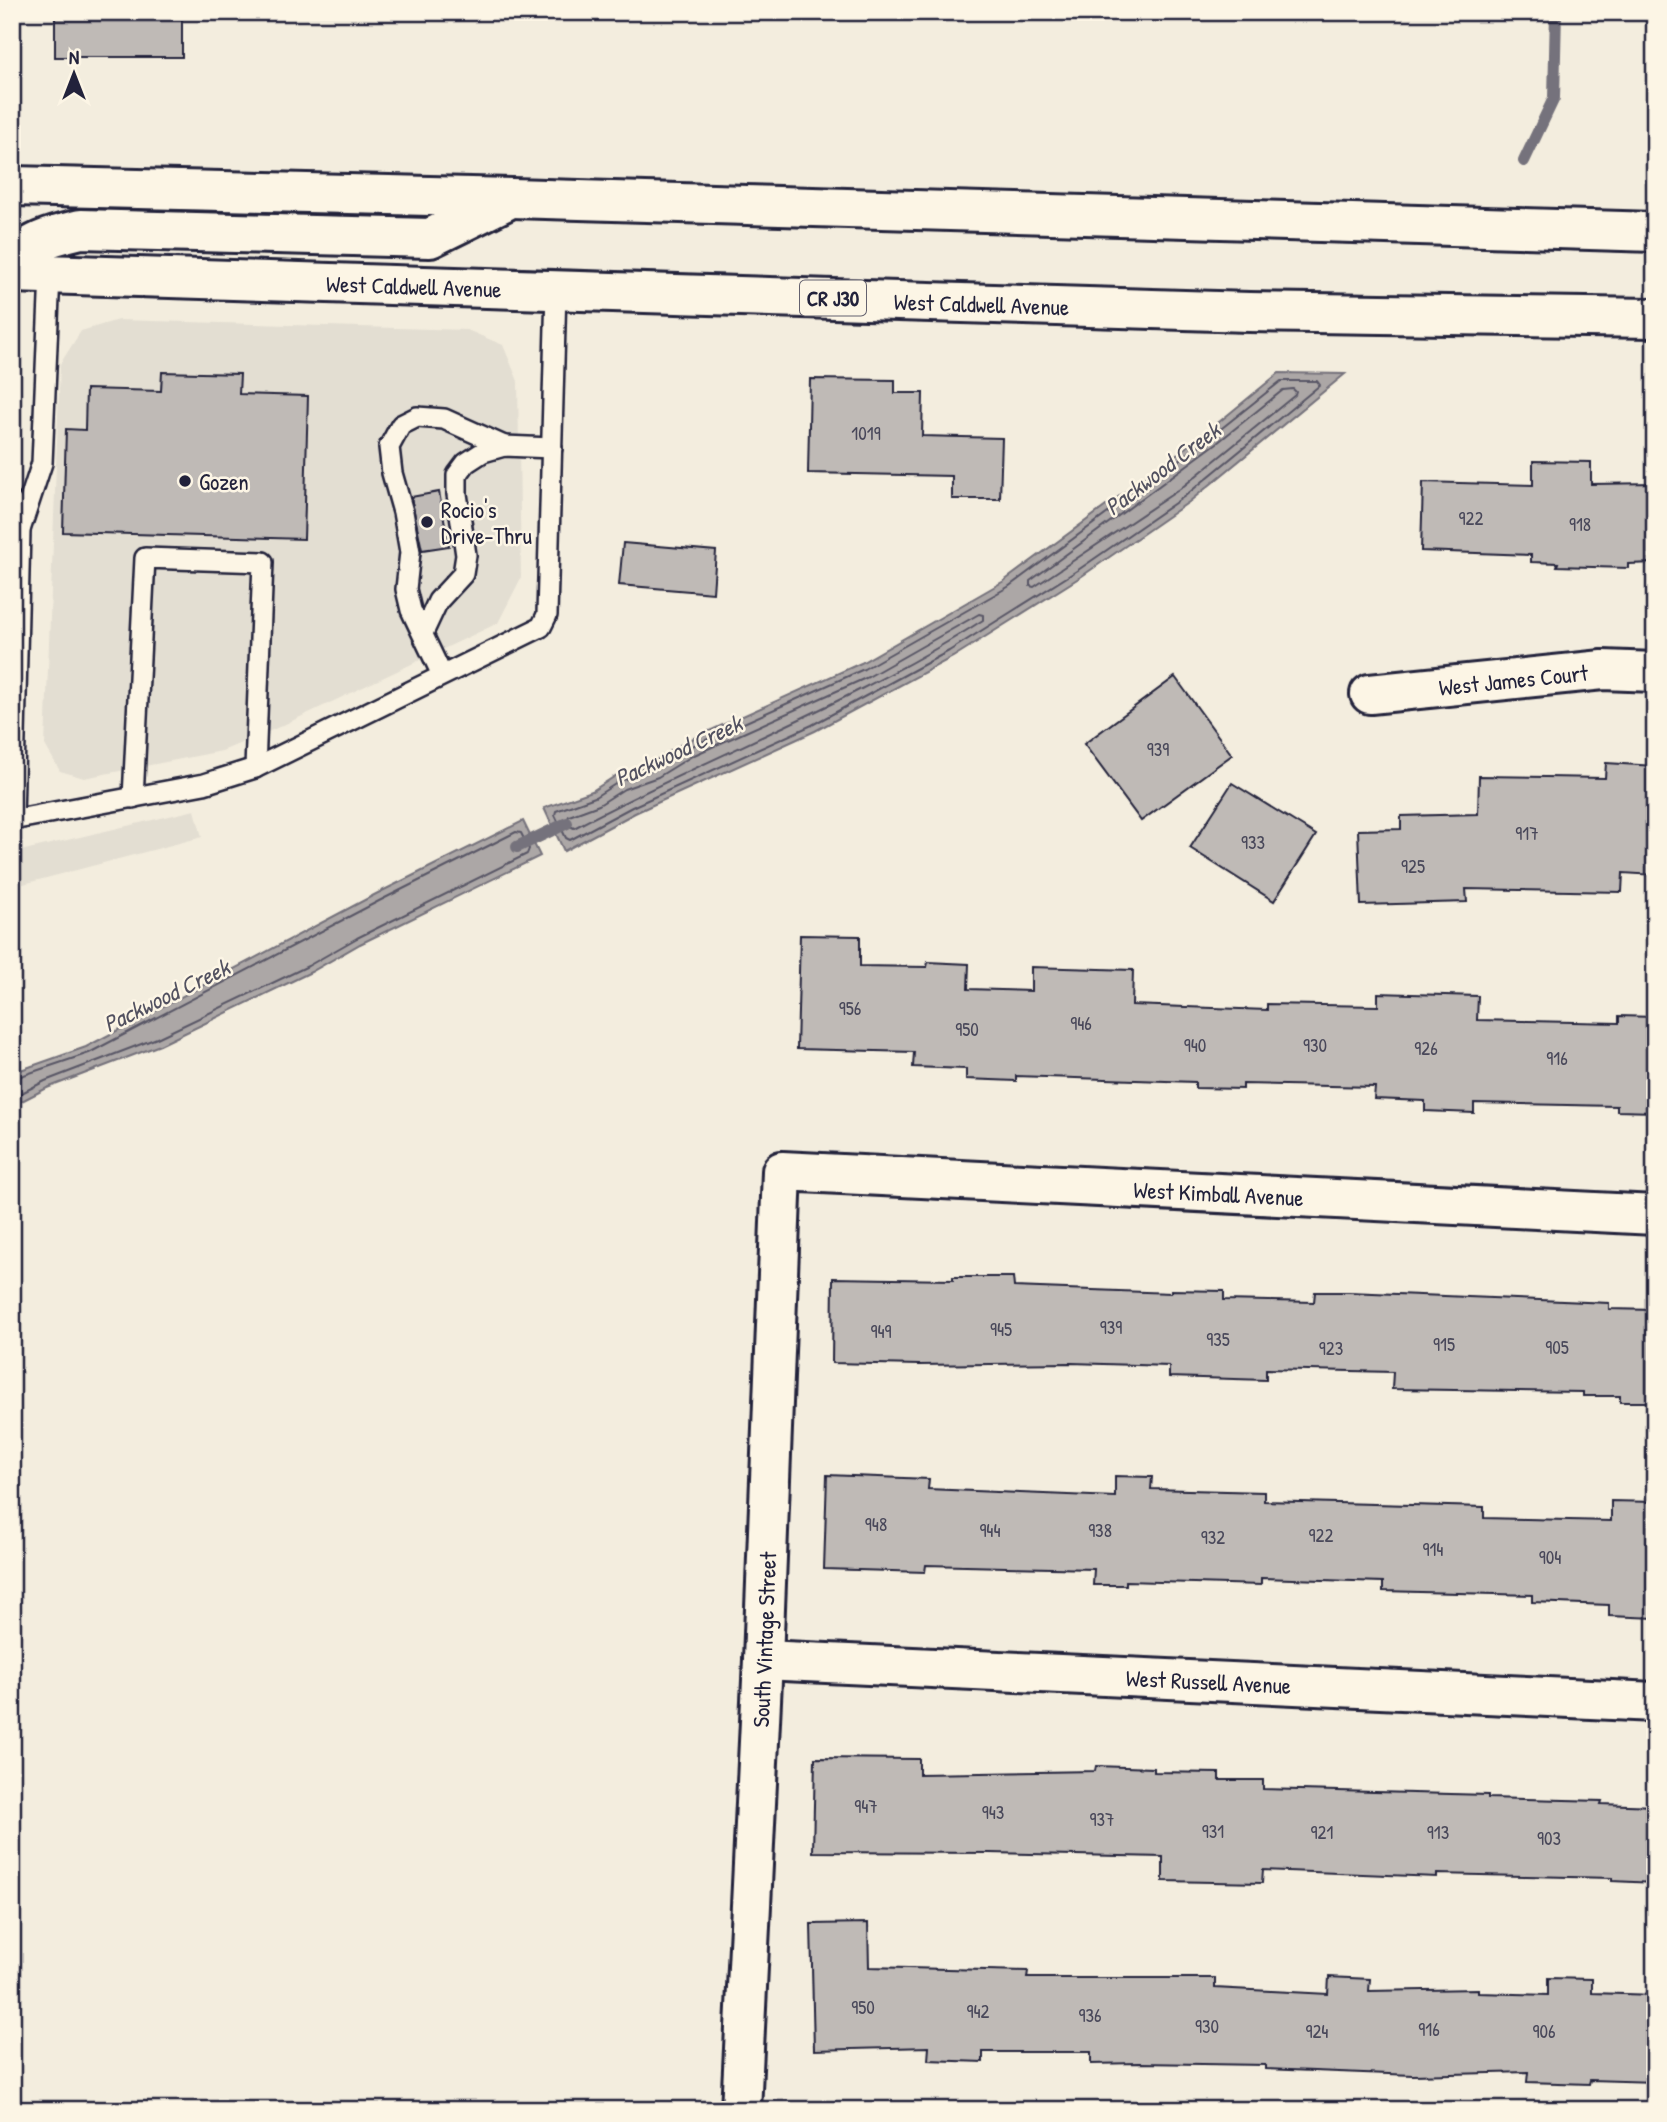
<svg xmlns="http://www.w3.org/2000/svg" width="1667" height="2122" font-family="'Patrick Hand',sans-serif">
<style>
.built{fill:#e3ded2}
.water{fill:#aca7a6;stroke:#75727b;stroke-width:2}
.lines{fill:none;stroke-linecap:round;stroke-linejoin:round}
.shore{stroke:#595766;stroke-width:2}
.stream{stroke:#75727b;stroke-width:12}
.building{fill:#bfbab6;stroke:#22223b;stroke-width:2}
.service-casing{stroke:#22223b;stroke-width:24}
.minor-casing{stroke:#22223b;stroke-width:44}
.primary-casing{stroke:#22223b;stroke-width:44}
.service{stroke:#fcf5e5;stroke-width:19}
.minor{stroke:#fcf5e5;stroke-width:38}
.primary{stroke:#fcf5e5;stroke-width:38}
.poi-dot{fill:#22223b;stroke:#fcf5e5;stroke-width:2.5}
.labels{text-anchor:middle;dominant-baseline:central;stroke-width:5;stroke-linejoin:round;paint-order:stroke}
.number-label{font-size:19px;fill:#49485a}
.shield{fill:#fcf5e5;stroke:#63616e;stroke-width:2}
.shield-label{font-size:21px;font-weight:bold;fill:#22223b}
.street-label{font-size:23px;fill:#22223b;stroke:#fcf5e5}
.poi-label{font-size:23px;fill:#22223b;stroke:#fcf5e5;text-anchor:start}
.water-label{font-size:24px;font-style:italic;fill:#525160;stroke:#fcf5e5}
</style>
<rect width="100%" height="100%" fill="#f3edde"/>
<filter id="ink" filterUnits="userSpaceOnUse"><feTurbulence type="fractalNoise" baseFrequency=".0143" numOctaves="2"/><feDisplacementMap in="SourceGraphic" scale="14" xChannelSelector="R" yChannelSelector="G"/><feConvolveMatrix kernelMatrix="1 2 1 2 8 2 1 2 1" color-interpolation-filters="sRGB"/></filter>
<g filter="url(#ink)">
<g class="built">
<path d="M118,320L467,330L503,345L518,381L521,578L498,623L277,728L222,751L84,778L60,771L45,745L60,364L81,331Z"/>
<path d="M195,810L202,837L12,887V853Z"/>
</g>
<g class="water">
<path d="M1279,373L1345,374L1189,502L1082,576L953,657L815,731L635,813L564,851L544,808L592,791L617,775L651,763L685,742L861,663L1004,581L1208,431Z"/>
<path d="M523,821L540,856L360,944L311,972L160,1045L47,1088L12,1106V1073L86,1047L376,894Z"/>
</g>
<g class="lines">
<g class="shore">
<path d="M1281,381H1317L1320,385L1185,496L1078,570L949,651L812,725L632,807L570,840L566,838L555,815L556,811L595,797L620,781L654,769L688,748L864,669L1008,587L1212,436Z"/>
<path d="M1293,389L1296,392L1295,395L1180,489L1034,587L1030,586V581L1217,443L1283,390Z"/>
<path d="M979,614L983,615V620C854,703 709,756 574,828L570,826L567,820L569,816L599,805L624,789L658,777L692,756L868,677Z"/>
<path d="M12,1079L89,1053L379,901L516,832L521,833L529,849L527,854L357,938L308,966L157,1038L45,1081L12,1098"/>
</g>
<g class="stream">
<path d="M1524,161L1554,98L1556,12"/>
<path d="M517,847L567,823"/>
</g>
</g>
<g class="building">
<rect x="55" y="12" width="127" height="45"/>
<path d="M162,372L240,374L239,394L308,396L304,539L63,532L66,429L85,430L86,389L161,391Z"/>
<path d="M810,379L895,380V393H923L922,436L1002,438L1000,499H952V476L808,473Z"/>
<path d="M1533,461L1591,462V484L1655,483V563L1628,564V568L1557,566L1558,563L1531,562V555L1421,551L1423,482L1533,485Z"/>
<path d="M439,492L449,546L422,550L411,497Z"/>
<path d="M623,543L716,551L713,593L619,585Z"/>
<path d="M1175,677L1232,755L1141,821L1084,744Z"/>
<path d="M1606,763L1655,766V875L1623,873L1622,892L1466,889L1467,902L1361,905L1358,830L1401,829V816L1478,814L1479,776L1605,778Z"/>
<path d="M1232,783L1316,835L1274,901L1190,848Z"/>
<path d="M800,935L860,936V966L927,967L928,962L969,964L968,989L1031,991V967L1133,970L1132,1005L1267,1010V1004L1378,1006V993L1478,996L1477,1020L1619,1023V1016L1655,1017V1112L1617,1111V1106L1474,1103V1113L1425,1111V1101L1374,1099L1375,1087L1243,1084V1089L1195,1088V1082L1016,1076V1081L966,1079V1069L913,1067L914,1052L797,1049Z"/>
<path d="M953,1277H1013L1014,1287L1171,1293V1290L1224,1291V1300L1314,1302L1315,1292H1349L1609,1303V1309L1655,1310V1402H1620V1396H1583V1392L1392,1389L1393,1372L1266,1369V1380L1169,1377V1366L1071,1363L919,1365L832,1363L833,1278L953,1280Z"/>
<path d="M827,1475L929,1479L928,1489L1115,1497V1476L1152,1477L1151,1489L1264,1492V1501L1484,1507V1518L1611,1521V1501L1655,1502V1618L1609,1616V1605L1532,1602V1595L1383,1591V1582L1261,1578V1585L1126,1581V1585H1093L1094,1569L926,1565L925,1572L824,1569Z"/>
<path d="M815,1758L919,1759V1774L1095,1771L1096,1766L1154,1768V1772L1219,1773V1780H1263V1789L1488,1795V1798L1602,1801L1601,1804L1655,1806V1883L1612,1881V1878L1437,1874V1877L1263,1870L1262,1883L1163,1881V1857L989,1853L813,1852Z"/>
<path d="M868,1923L869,1967L1028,1971L1027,1978H1215V1988L1328,1994L1329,1977L1370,1979L1369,1991L1478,1989V1993L1548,1995V1978L1592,1979V1993L1655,1995V2082L1590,2080L1589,2084L1527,2082L1528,2072L1413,2075L1265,2069V2065L1139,2063L1091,2064V2052H983V2062L928,2060L929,2047L814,2050L811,1924Z"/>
</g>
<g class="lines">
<g class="service-casing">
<g id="service">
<path d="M12,502L20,530"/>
<path d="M423,633L438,601L463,574L466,555L457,494V475L466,463L483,452L504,446L552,448"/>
<path d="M442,675L411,610L406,589L410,552L403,512L392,473L389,447L401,425L417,417L444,419L504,446"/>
<path d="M133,798L145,558L263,562L255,768"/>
<path d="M12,820L204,784L255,768L541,627L547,615L556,290"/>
<path d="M13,820L20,530L42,463L50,274"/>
</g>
</g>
<g class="minor-casing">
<g id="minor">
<path id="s1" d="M1370,694L1603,670L1655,672"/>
<path id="s2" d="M763,1660L1655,1702"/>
<path id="s3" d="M741,2110L763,1660L782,1171L1655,1215"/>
</g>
</g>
<g class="primary-casing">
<g id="primary">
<path d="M12,186L512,198L1655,232"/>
<path d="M12,264C27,241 56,235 81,229L430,238L505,201"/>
<path id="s4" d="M12,273L1249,312L1655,318"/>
</g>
</g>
<use href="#service" class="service"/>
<use href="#minor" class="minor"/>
<use href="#primary" class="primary"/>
</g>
</g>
<g class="poi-dot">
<circle cx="185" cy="481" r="7"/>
<circle cx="427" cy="522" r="7"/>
</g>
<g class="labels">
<g class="number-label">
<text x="866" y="433">1019</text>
<text x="1471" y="518">922</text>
<text x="1580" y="524">918</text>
<text x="1158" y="749">939</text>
<text x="1527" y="833">917</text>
<text x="1253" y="842">933</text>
<text x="1413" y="866">925</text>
<text x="850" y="1008">956</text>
<text x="1081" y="1023">946</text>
<text x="967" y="1029">950</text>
<text x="1195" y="1045">940</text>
<text x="1315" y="1045">930</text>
<text x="1426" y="1048">926</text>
<text x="1557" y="1058">916</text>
<text x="1111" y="1327">939</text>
<text x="1001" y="1329">945</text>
<text x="881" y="1331">949</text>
<text x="1218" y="1339">935</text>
<text x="1444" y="1344">915</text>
<text x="1557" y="1347">905</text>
<text x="1331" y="1348">923</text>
<text x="876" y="1524">948</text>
<text x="990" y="1530">944</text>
<text x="1100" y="1530">938</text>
<text x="1321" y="1535">922</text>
<text x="1213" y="1537">932</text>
<text x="1433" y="1549">914</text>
<text x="1550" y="1557">904</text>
<text x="866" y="1806">947</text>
<text x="993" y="1812">943</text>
<text x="1102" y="1819">937</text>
<text x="1213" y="1831">931</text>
<text x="1322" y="1832">921</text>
<text x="1438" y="1832">913</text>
<text x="1549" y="1838">903</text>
<text x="863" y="2007">950</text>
<text x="978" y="2011">942</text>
<text x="1090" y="2015">936</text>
<text x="1207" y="2026">930</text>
<text x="1429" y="2029">916</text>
<text x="1317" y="2031">924</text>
<text x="1544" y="2031">906</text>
</g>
<rect class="shield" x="800" y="280.5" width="66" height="35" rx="5"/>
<g class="shield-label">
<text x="833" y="298">CR J30</text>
</g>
<g class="street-label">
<text stroke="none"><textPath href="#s4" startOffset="402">West Caldwell Avenue</textPath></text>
<text stroke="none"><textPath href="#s4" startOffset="970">West Caldwell Avenue</textPath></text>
<text stroke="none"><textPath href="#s1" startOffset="144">West James Court</textPath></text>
<text stroke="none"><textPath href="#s3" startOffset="1377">West Kimball Avenue</textPath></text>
<text stroke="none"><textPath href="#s3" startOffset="471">South Vintage Street</textPath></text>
<text stroke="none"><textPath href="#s2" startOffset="446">West Russell Avenue</textPath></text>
</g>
<g class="poi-label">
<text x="199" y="481">Gozen</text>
<text x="441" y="509">Rocio's<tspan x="441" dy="26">Drive-Thru</tspan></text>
</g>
<g class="water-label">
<text transform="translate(1162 468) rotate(-37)">Packwood Creek</text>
<text transform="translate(678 750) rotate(-25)">Packwood Creek</text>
<text transform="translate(166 995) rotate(-26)">Packwood Creek</text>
</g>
</g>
<rect width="1667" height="2122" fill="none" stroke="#fcf5e5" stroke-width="42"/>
<rect x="21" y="21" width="1625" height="2080" fill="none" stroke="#22223b" stroke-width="2.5" filter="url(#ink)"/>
<g transform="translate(74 74)" stroke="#fcf5e5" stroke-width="5" paint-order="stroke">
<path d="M0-5L12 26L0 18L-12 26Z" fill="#22223b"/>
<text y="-10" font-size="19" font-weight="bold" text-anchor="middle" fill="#22223b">N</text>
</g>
</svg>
